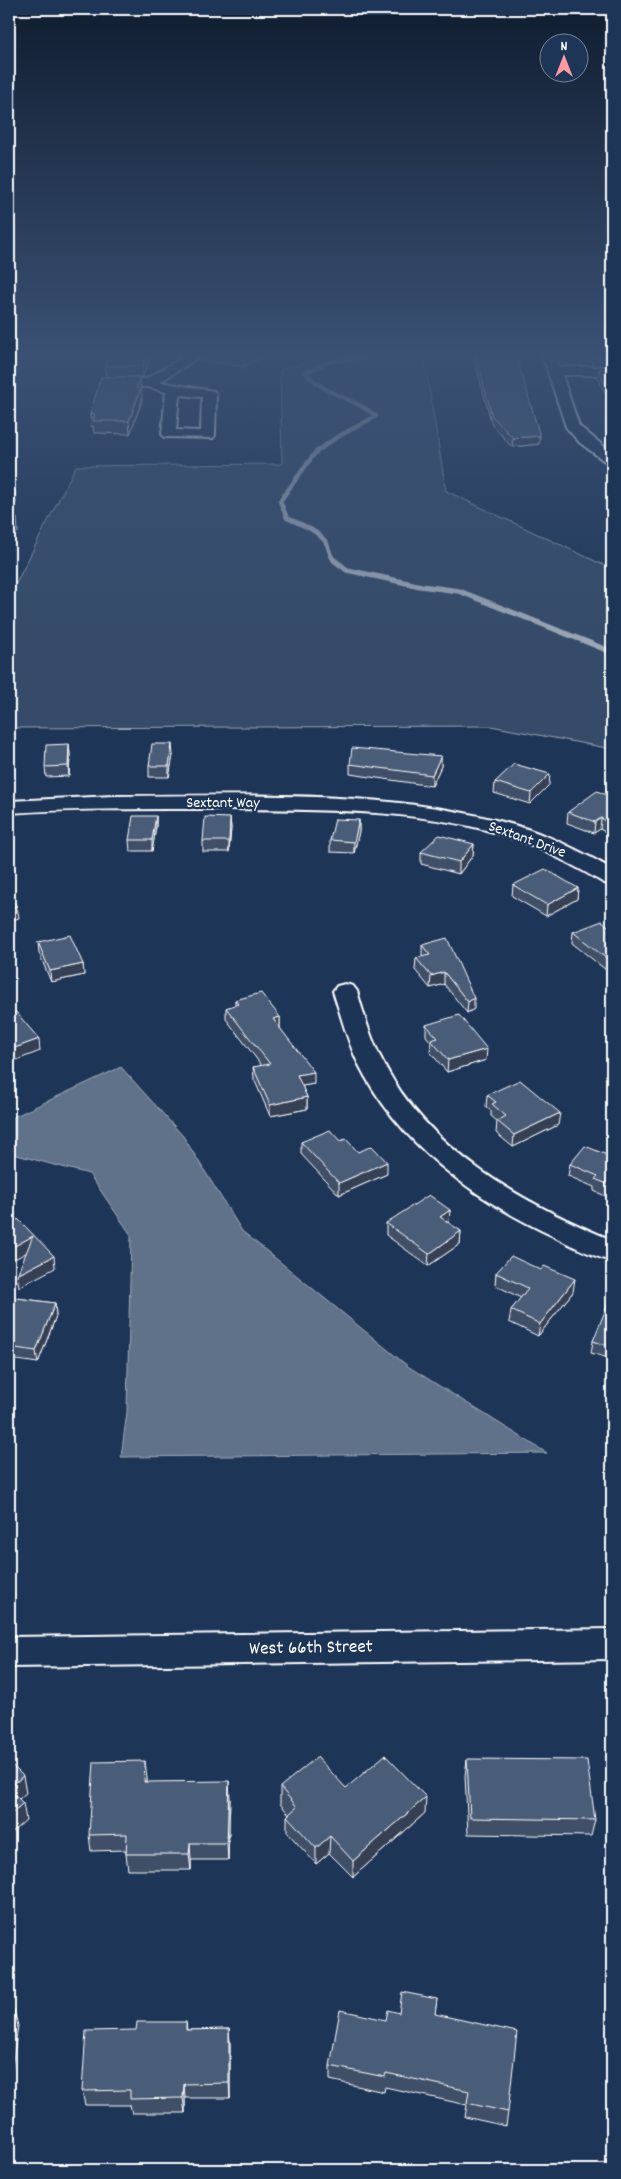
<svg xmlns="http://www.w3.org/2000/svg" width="621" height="2179" font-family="Dekko,sans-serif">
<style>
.green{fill:#364b69;stroke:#9aa5b4}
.water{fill:#617289;stroke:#a0aab8}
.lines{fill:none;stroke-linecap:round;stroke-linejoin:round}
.stream-far1{stroke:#a0aab8;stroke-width:4.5}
.stream{stroke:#a0aab8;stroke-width:5.5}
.street-casing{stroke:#fff;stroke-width:4}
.street{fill:#1d3557;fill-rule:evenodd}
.wall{fill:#405068;stroke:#fff}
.shaded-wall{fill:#344155;stroke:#fff}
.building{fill:#4a5d79;stroke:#fff}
.labels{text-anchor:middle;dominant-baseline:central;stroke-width:4.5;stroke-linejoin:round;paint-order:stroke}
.street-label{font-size:16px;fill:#fff;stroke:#1d3557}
.near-street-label{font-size:19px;fill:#fff;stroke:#1d3557}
</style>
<rect width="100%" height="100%" fill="#1d3557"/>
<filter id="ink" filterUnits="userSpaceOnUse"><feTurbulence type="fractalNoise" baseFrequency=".02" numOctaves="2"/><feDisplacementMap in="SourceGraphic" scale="10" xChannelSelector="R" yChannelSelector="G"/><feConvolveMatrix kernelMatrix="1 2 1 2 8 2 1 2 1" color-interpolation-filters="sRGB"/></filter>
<g filter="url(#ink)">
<path class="green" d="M339,351H423L446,491L612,569V749L491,726L9,728V597L76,466L282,464L280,370Z"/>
<path class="water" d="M121,1067L183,1136L242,1231L409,1367L547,1453L121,1457L127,1412L131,1235L89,1174L9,1153V1119Z"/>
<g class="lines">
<path class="stream-far1" d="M335,561C328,555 330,547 325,541C315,529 300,524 287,518L280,501L315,453L334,439L376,416C352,396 328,398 305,372L332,361L372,357L388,351"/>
<path class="stream" d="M334,560L347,570L421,586L459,591L612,652"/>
<g class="street-casing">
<g id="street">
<path d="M193,351H208L160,382L214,391L216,394L215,435L213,438L164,437L162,434L166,392L148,387H107L100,383L107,379H146ZM179,395L202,397L201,431L176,430Z"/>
<path d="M541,351H553L559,367H612V375H562L579,426L612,453V464L607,463L579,442L566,427Z"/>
<path d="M113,796C245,796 400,788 527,829C557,839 585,854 612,869V884L604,883C575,866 545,850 513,838C422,808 322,810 228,809C155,809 82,808 9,813V801Z"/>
<path d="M345,984L353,986L357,991C364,1015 371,1040 383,1062C428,1151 524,1204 612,1240V1261C592,1256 572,1246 553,1236C473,1199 398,1143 358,1063C347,1040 341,1015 333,991L337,986Z"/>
<path d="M612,1629V1659L9,1667V1637Z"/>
</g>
</g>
<use href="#street" class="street"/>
</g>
<g class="wall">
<path d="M119,351H190L180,357L151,352L143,377H106L105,366Z"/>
<path d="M198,351H273L257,361H253L244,367L198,360Z"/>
<path d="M475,351L539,444L512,447L492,425L474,358Z"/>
<path d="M580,351H612V366L593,365L592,361H584Z"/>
<path d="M599,369H612V391H604L598,377Z"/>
<path d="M139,377L142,400L130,434L94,433L93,426H91L90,414Z"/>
<path d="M69,744L70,755L69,776L46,777L45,767Z"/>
<path d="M173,755L169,777H149V766Z"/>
<path d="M441,756V766L432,786L350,774V764Z"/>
<path d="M495,782L549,785L530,804L494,793Z"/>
<path d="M612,797V836L600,829L594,833L567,823L568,812Z"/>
<path d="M156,816V827L152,851H130L129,840Z"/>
<path d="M230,818L231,828L229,852H203V841Z"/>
<path d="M359,820V831L354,853L330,852V840Z"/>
<path d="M474,844L473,855L459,874L421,864V852Z"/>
<path d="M513,885L578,888L577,899L546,916L512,896Z"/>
<path d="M612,929V968L606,970L572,943L573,932Z"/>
<path d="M38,942L83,964L84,975L51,982L39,953Z"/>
<path d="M422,945L474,1009L467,1013L444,984L430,988L415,970L416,958L422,957Z"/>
<path d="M235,1000L280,1017V1028L314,1084L302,1086L307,1097V1109L270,1116L254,1079L253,1067L262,1066L226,1019V1008L235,1005Z"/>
<path d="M426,1025L486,1060L447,1072L430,1052L431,1042L426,1036Z"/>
<path d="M487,1095L558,1125L513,1147L496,1133L497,1121L491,1116V1111L486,1107Z"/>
<path d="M340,1141L358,1152L387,1174L339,1195L301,1154V1142Z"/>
<path d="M612,1157V1199L594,1191V1187L568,1176L570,1164Z"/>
<path d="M450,1210L449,1222L448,1223L461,1231L460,1244L428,1266L386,1235V1223Z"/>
<path d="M496,1273L573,1292L538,1336L509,1322L511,1310L521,1298L495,1285Z"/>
<path d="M9,1297L55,1303L56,1316L38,1363L9,1359Z"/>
<path d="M612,1302V1359L591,1353L593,1341Z"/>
<path d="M467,1759L595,1820L591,1836L468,1834L465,1776Z"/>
<path d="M147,1778V1782L230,1798L228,1860H191V1870H128L126,1854V1850L91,1851L89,1835Z"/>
<path d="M280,1787L346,1788L425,1813L353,1877L329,1853L316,1864L287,1832V1816L289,1814L280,1804Z"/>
<path d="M437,1999L435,2014L508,2112L506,2126L465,2117L467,2105L385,2087L384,2092L330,2080V2066L386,2020L399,2013Z"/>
<path d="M186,2022L187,2030L229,2029L230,2044V2098H185V2113H132L130,2105H85L82,2091L136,2030Z"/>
<path d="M612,2089V2155L608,2154L611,2093Z"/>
</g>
<g class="shaded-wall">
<path d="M147,351H151V352L143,377V366Z"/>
<path d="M179,351H190L180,357Z"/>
<path d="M251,351H253V361L244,367V355Z"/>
<path d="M257,351H273L257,361Z"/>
<path d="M139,377L140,389L136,388Z"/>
<path d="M141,388L142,400L130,434L129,421Z"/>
<path d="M540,436L539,444L512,447L513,438Z"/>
<path d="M15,491L16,503L9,505V492Z"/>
<path d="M17,518L18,532L9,541V526Z"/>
<path d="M69,744L70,755L69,776L68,766Z"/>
<path d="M172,744L173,755L169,777V766Z"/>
<path d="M441,756V766L432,786V775Z"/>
<path d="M550,774L549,785L530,804L531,793Z"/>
<path d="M156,816V827L152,851V840Z"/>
<path d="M230,818L231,828L229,852V841Z"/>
<path d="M601,818L600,829L594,833L595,822Z"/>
<path d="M359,820V831L354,853V842Z"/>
<path d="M474,844L473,855L459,874V862Z"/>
<path d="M578,888L577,899L546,916L547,905Z"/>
<path d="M17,906L19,918L9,921V909Z"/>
<path d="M612,957V968L606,970L607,959Z"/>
<path d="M83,964L84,975L51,982L50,971Z"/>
<path d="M444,972V984L430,988L431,976Z"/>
<path d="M474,998V1009L467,1013L468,1002Z"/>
<path d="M280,1017V1029L273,1019Z"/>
<path d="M39,1039L40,1051L9,1063V1050Z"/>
<path d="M487,1049L486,1060L447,1072L448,1060Z"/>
<path d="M314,1072V1084L297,1087V1075Z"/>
<path d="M307,1097V1109L270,1116V1105Z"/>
<path d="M560,1113L558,1125L513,1147L514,1135Z"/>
<path d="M387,1162V1174L339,1195V1183Z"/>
<path d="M450,1210L449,1222L439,1229L440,1217Z"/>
<path d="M461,1231L460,1244L428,1266L429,1254Z"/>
<path d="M33,1236L35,1248L9,1262V1249Z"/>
<path d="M54,1256L55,1268L19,1287L17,1275Z"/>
<path d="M575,1279L573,1292L538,1336L540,1324Z"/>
<path d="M55,1303L56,1316L38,1363L36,1351Z"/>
<path d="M145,1761L147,1778L146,1798L144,1782Z"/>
<path d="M23,1776L26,1793L12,1805L9,1788Z"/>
<path d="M229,1781L230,1798L228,1860L227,1843Z"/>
<path d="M426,1797L425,1813L353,1877V1861Z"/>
<path d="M23,1803L26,1820L9,1835V1816Z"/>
<path d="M330,1836L329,1853L316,1864V1848Z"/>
<path d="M190,1843L191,1860V1870L189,1854Z"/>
<path d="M14,2010L18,2026L9,2088V2047Z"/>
<path d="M229,2029L230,2044V2098L229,2083Z"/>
<path d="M184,2084L185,2098V2113L183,2098Z"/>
</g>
<g class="building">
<path d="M119,351H147L143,366H105L108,357Z"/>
<path d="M214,351H251L244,355Z"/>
<path d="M475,351H515L540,436L513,438L492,416Z"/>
<path d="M584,351H612V358L594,357L592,353H585Z"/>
<path d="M599,369H612V383H604Z"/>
<path d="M101,377H139L136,388H141L129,421H93L95,414H90Z"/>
<path d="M9,486L15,491L9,492Z"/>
<path d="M9,517L17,518L9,526Z"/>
<path d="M69,744L68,766L45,767L46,745Z"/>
<path d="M152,744H172L169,766H149Z"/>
<path d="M352,748L441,756L432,775L350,764Z"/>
<path d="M514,764L550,774L531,793L495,782Z"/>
<path d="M597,791L612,797V825L601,818L595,822L568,812Z"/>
<path d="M133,816H156L152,840H129Z"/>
<path d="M205,817L230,818L229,841H203Z"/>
<path d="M335,819L359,820L354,842L330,840Z"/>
<path d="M439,835L474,844L459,862L421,852Z"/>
<path d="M545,869L578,888L547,905L513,885Z"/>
<path d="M9,897L17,906L9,909Z"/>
<path d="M602,921L612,929V957L607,959L573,932Z"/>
<path d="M70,935L83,964L50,971L38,942Z"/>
<path d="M447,938L474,998L468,1002L444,972L431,976L416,958L430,955L422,945Z"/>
<path d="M261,993L280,1017L273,1019L314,1072L297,1075L307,1097L270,1105L253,1067L270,1064L226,1008L238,1004L235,1000Z"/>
<path d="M16,1012L39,1039L9,1050V1014Z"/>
<path d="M459,1015L487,1049L448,1060L431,1040L438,1038L426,1025Z"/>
<path d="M520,1080L560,1113L514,1135L497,1121L506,1116L492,1104L496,1102L487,1095Z"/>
<path d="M330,1130L340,1141L346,1139L358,1152L372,1146L387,1162L339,1183L301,1142Z"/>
<path d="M585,1146L612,1157V1186L595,1179L598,1176L570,1164Z"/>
<path d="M429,1195L450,1210L440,1217L461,1231L429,1254L386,1223Z"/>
<path d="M18,1219L54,1256L17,1275L33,1236L9,1249V1224Z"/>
<path d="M511,1256L541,1270L544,1266L575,1279L540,1324L511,1310L528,1288L496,1273Z"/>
<path d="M9,1297L55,1303L36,1351L9,1347Z"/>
<path d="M609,1301L612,1302V1347L593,1341Z"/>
<path d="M385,1755L426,1797L353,1861L330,1836L316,1848L287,1816L297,1807L280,1787L317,1757L346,1788Z"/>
<path d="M467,1759L587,1760L595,1820L470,1818Z"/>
<path d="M145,1761L144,1782L229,1781L227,1843H190L189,1854H126L127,1834L89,1835L94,1762Z"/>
<path d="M9,1762L23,1776L9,1788Z"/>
<path d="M9,1789L23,1803L9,1816Z"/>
<path d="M402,1992L437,1999L435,2014L517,2032L508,2112L467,2103L469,2091L386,2073L385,2077L330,2066L340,2010L386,2020L388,2010L399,2013Z"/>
<path d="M9,2010H14L9,2047Z"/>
<path d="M137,2022H186V2030L229,2029V2083L184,2084L183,2098L130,2099V2090L82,2091L86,2031L136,2030Z"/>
</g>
</g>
<linearGradient id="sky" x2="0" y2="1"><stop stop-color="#101d30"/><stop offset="0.54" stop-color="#3a5174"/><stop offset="1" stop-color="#3a5174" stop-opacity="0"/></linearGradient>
<rect width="621" height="656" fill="url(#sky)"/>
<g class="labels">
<g class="street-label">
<text x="223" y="803">Sextant Way</text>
<text transform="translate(527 840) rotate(20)">Sextant Drive</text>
</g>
<g class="near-street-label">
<text transform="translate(311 1649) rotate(-1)">West 66th Street</text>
</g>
</g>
<rect width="621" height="2179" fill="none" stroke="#1d3557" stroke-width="30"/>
<rect x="15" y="15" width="591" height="2149" fill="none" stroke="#fff" stroke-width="2" filter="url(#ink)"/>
<g transform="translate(564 58)"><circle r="24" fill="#1d3557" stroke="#77869a"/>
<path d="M0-4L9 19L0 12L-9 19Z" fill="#ff9aa2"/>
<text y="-8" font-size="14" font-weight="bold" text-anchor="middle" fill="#ffffff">N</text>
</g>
</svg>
